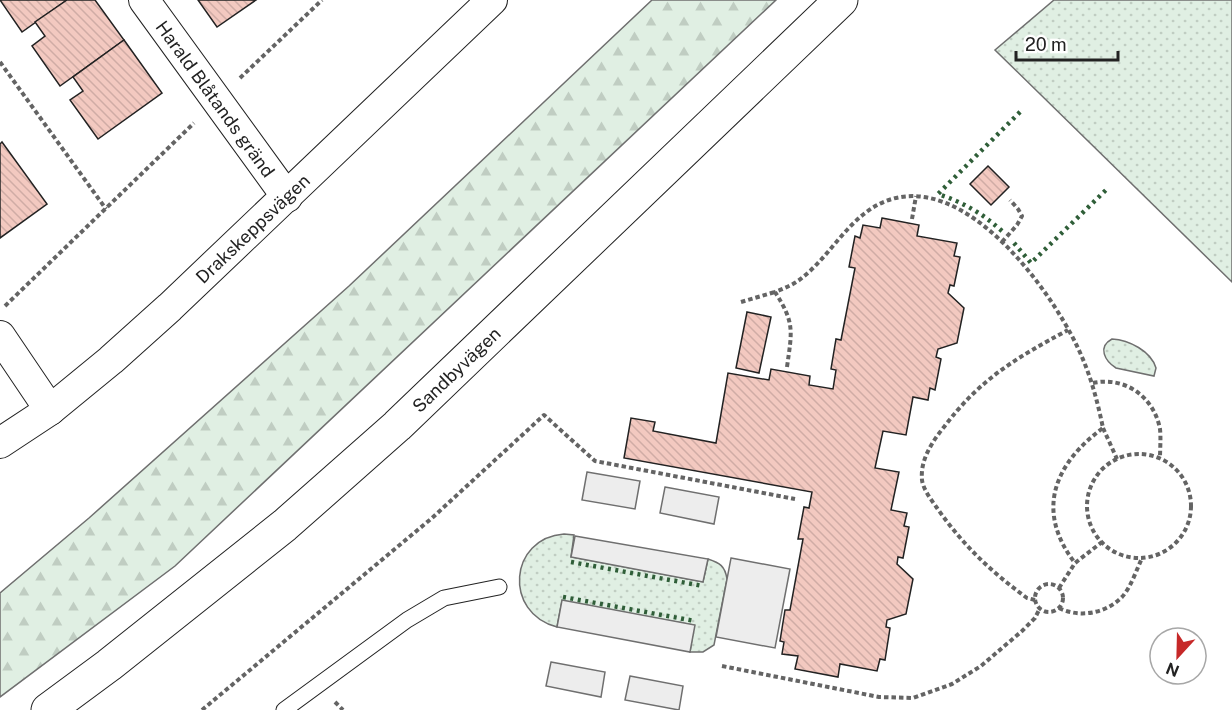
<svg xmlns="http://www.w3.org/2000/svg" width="1232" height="710" font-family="'Public Sans',sans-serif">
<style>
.green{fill:url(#green-dots);stroke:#6f6f6f;stroke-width:1.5}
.forest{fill:url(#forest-firs);stroke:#6f6f6f;stroke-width:1.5}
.parking{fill:#ededed;stroke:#6f6f6f;stroke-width:1.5}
.building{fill:url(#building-back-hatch);stroke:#222;stroke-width:1.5}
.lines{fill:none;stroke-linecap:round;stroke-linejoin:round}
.service-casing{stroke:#222;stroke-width:17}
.minor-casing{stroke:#222;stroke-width:32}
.secondary-casing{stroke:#222;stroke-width:35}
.path{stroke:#646464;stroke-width:4;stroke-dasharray:4.5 3;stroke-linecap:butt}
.service{stroke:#fff;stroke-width:15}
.minor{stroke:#fff;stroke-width:30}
.secondary{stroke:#fff;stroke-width:33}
.hedge{stroke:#2f5e38;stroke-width:4.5;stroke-dasharray:3 4.5;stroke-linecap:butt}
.labels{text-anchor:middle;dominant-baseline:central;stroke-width:4.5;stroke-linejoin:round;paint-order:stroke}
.street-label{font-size:18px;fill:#222;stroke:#fff}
</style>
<defs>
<pattern id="green-dots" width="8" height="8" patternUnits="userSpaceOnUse" patternTransform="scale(1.5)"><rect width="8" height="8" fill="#e0efe3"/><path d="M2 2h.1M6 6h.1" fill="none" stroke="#c0cdc2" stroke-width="1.8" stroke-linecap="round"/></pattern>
<pattern id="forest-firs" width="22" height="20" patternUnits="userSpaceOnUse" patternTransform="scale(1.5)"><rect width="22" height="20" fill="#e0efe3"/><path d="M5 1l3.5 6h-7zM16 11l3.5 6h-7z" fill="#c0cdc2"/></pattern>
<pattern id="building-back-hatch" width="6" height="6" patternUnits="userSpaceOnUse" patternTransform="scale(1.5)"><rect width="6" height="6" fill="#f3c9c0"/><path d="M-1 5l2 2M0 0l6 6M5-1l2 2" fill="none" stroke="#d0aca5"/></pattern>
</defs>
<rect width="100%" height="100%" fill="#fff"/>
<g class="green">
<path d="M1054,0H1232V282L995,50Z"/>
<path d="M1112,339C1129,340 1151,351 1156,368L1154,376L1116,368C1105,361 1097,347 1112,339Z"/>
<path d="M564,534L574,535L571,557L703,582L708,559C720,563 725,566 727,579L714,645L703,652H690L694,625L562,601L557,627C503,613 509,538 564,534Z"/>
</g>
<path class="forest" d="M652,0H776L175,566L0,697V593L89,518L349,286Z"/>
<g class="parking">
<path d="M587,472L640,481L635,509L582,500Z"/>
<path d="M665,487L719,497L714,524L660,513Z"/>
<path d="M575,536L708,559L703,582L571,557Z"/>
<path d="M731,558L790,569L775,648L716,637Z"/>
<path d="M562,600L695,625L690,652L557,627Z"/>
<path d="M551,662L605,672L601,697L546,686Z"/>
<path d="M630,676L683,686L679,710L625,700Z"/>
</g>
<g class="building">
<path d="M0,0H67L22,32Z"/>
<path d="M67,0H95L124,40L60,86L32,46L45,36L35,22Z"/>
<path d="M198,0H256L217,27Z"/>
<path d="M124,40L162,93L98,139L70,100L83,91L73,77Z"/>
<path d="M2,142L47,204L0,238V144Z"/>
<path d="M988,166L1009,187L991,205L970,184Z"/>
<path d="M882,218L919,225L917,236L957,243L954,256L960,257L954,286L950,285L948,293L964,308L957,343L938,349L936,357L941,359L935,390L930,388L928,400L913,397L906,435L883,431L875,468L899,472L891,510L907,513L904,526L909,527L903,558L898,557L897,564L913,579L906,614L887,620L886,627L890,628L885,660L880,659L877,671L840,664L838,677L795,669L798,656L782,654L784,642L780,641L785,610H790L803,539H798L804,507L809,508L812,492L624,458L631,418L655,422L653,431L716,443L728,373L769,380L771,369L810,376L809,385L833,389L836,370L831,369L836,339L841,340L855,268L849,267L855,236L860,238L863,225L880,228Z"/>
<path d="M747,312L771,317L759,373L736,368Z"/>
</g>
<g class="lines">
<g class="service-casing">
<path id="service" d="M284,710L407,620L444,598L499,587"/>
</g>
<g class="minor-casing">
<g id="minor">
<path id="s1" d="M144,0L287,197"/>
<path d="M0,336L50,410"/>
<path id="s2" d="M0,443L50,410L111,360L170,307L492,0"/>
</g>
</g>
<g class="secondary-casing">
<g id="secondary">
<path id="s3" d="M48,710L109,665L285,525L397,426L841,0"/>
</g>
</g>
<g class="path">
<path d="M0,62L106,209"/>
<path d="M240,78L322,0"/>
<path d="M912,219L916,196"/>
<path d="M1002,242L1017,225L1022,216L1018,209L1010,200"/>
<path d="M741,302L775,292"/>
<path d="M5,306L194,123"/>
<path d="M787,367C792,331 795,323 775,292C785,288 795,284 803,277C832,254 850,215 886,201C964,171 1048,286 1077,346C1090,373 1097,399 1103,428C1054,464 1035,511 1075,563"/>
<path d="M1093,383C1125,376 1154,397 1160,429C1161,439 1160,449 1160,458"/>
<path d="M1103,428L1117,459"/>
<circle cx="1139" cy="506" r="52"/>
<circle cx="1049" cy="598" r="14"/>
<path d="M1059,588L1075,563L1102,542"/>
<path d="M1035,600L1027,598C990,571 963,545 937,508C932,501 923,489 922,480C920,460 932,442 944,427C980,379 1016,358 1068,330"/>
<path d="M1059,608C1079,618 1105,614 1122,597C1131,587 1136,571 1142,558"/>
<path d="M722,666L879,697L913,698L952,684L981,666L1022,631L1035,618L1040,608"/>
<path d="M335,702L343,710"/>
<path d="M202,710L432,518L544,415L595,461L795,499"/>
</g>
<use href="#service" class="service"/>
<use href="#minor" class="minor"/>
<use href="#secondary" class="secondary"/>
<g class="hedge">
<path d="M1002,231C983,214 963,202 938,194L1021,111"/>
<path d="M1014,243L1031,263L1108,188"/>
<path d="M571,562L703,586"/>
<path d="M563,597L695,621"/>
</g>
</g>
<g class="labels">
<g class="street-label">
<text stroke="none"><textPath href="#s1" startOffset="122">Harald Blåtands gränd</textPath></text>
<text stroke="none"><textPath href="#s2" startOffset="332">Drakskeppsvägen</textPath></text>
<text stroke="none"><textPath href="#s3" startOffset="532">Sandbyvägen</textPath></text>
</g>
</g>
<g transform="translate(1178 656) rotate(202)"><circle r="28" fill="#ffffff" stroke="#a7a7a7" stroke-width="1.5"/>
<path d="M0-4.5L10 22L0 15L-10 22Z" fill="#c62828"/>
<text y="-9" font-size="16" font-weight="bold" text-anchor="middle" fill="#222222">N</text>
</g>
<path d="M1016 51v9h102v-9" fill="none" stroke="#222222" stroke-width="3"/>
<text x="1025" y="51" font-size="18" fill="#222222" stroke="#ffffff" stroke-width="4.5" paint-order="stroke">20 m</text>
</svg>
